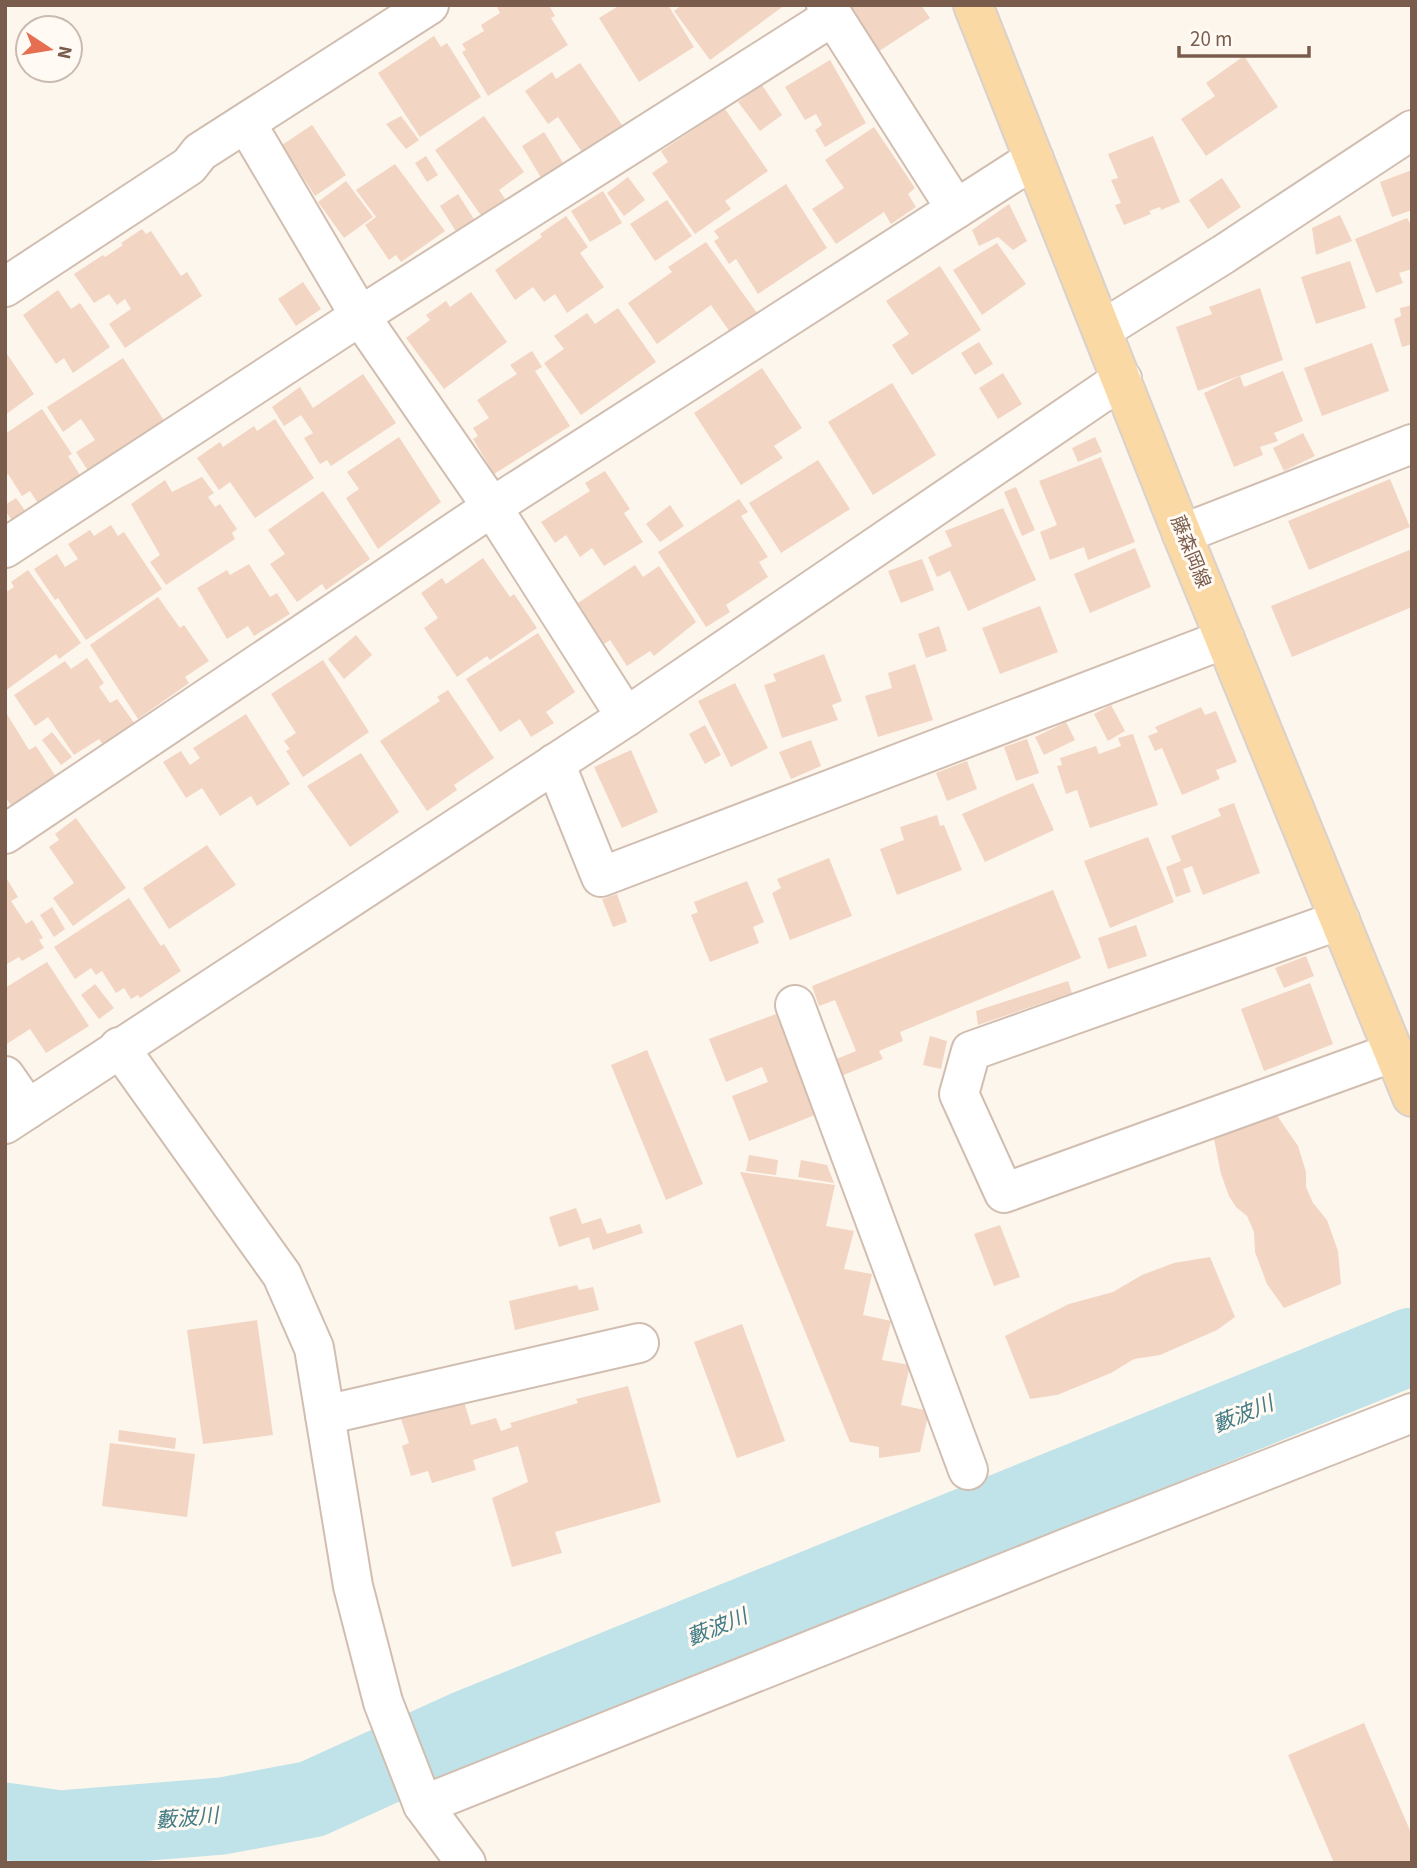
<svg xmlns="http://www.w3.org/2000/svg" width="1417" height="1868" font-family="'Source Sans 3','Noto Sans JP',sans-serif">
<style>
.lines{fill:none;stroke-linecap:round;stroke-linejoin:round}
.river{stroke:#bfe3e8;stroke-width:77}
.building{fill:#f3d5c3}
.minor-casing{stroke:#d1beb0;stroke-width:42}
.major-casing{stroke:#dad1cd;stroke-width:42}
.minor{stroke:#fff;stroke-width:38}
.major{stroke:#fbd9a5;stroke-width:38}
.labels{text-anchor:middle;dominant-baseline:central;stroke-width:6;stroke-linejoin:round;paint-order:stroke}
.street-label{font-size:19px;fill:#7a5c4d;stroke:#fffaf3}
.water-label{font-size:21px;font-style:italic;fill:#437c86;stroke:#fffaf3}
</style>
<rect width="100%" height="100%" fill="#fdf6ec"/>
<g class="lines">
<path class="river" d="M5,1821L61,1829L222,1816L312,1799L466,1729L1412,1346"/>
</g>
<g class="building">
<path d="M496,5H549L555,16L551,18L568,45L488,96L462,52L466,50L462,44L484,31L481,25L500,13Z"/>
<path d="M620,5H668L694,47L639,82L599,18Z"/>
<path d="M682,5H785L710,60L674,11Z"/>
<path d="M844,5H921L930,18L876,53Z"/>
<path d="M434,36L441,47L447,43L481,97L420,137L378,73Z"/>
<path d="M1244,56L1278,107L1206,156L1181,119L1215,96L1206,83Z"/>
<path d="M830,60L866,123L825,147L815,130L822,125L816,114L805,120L785,87Z"/>
<path d="M580,63L624,128L584,155L558,117L548,124L525,91L552,72L556,79Z"/>
<path d="M762,85L782,115L760,131L738,102Z"/>
<path d="M725,109L768,171L725,201L731,209L695,234L652,173L668,162L661,151Z"/>
<path d="M401,116L419,140L406,149L386,124Z"/>
<path d="M484,116L524,172L499,190L509,205L485,221L435,150Z"/>
<path d="M312,125L346,175L315,196L282,145Z"/>
<path d="M874,127L915,188L908,194L916,207L891,224L884,212L836,244L812,209L844,188L825,160Z"/>
<path d="M544,132L565,166L543,181L522,146Z"/>
<path d="M1153,136L1180,202L1161,210L1160,207L1149,211L1151,214L1124,225L1115,205L1121,203L1111,180L1118,178L1108,154Z"/>
<path d="M426,156L438,175L427,182L415,163Z"/>
<path d="M395,164L445,231L401,262L396,255L389,260L365,225L376,217L356,190Z"/>
<path d="M1412,170V210L1392,217L1380,182Z"/>
<path d="M628,177L645,200L624,216L607,193Z"/>
<path d="M1222,178L1241,207L1208,229L1189,200Z"/>
<path d="M346,181L373,217L344,238L318,202Z"/>
<path d="M786,184L827,248L758,294L736,259L729,264L714,241L719,238L714,231Z"/>
<path d="M603,191L622,223L590,242L571,211Z"/>
<path d="M458,194L479,227L460,238L440,206Z"/>
<path d="M667,200L692,236L655,261L630,224Z"/>
<path d="M1009,204L1027,241L1013,250L998,237L979,246L972,230Z"/>
<path d="M1340,215L1352,241L1316,255L1312,228Z"/>
<path d="M566,216L588,247L580,253L604,287L567,313L555,294L544,302L533,287L515,300L495,270L542,237L540,234Z"/>
<path d="M1407,218L1412,227V269L1399,273L1403,283L1376,293L1355,239Z"/>
<path d="M142,229L146,234L151,231L181,276L187,272L202,296L125,348L109,324L131,309L125,299L117,305L109,294L94,303L74,274L103,255L105,257L123,245L121,243Z"/>
<path d="M706,242L757,313L730,332L711,305L657,344L628,303L672,272L668,267Z"/>
<path d="M997,243L1026,284L982,315L953,270Z"/>
<path d="M1350,261L1366,308L1316,324L1301,277Z"/>
<path d="M940,266L981,330L912,375L892,345L909,334L886,301Z"/>
<path d="M303,282L321,309L296,326L278,299Z"/>
<path d="M1260,288L1283,360L1198,391L1176,327L1212,314L1209,307Z"/>
<path d="M58,290L71,309L80,303L110,347L73,373L64,358L56,364L23,315Z"/>
<path d="M471,292L507,342L444,389L406,338L430,320L426,315L446,301L450,307Z"/>
<path d="M1412,305V344L1402,347L1394,319L1401,316L1400,308Z"/>
<path d="M618,308L656,362L581,415L544,363L564,349L554,336L587,313L595,324Z"/>
<path d="M979,342L993,364L975,375L961,353Z"/>
<path d="M1372,343L1389,391L1322,416L1304,368Z"/>
<path d="M5,351L34,394L5,415Z"/>
<path d="M532,351L542,367L535,371L570,426L494,474L473,439L478,436L473,428L489,418L477,400L517,374L510,365Z"/>
<path d="M123,358L171,431L94,480L76,452L95,440L81,419L63,432L47,407Z"/>
<path d="M762,368L802,428L774,446L783,458L741,485L694,413Z"/>
<path d="M1283,371L1303,421L1274,433L1278,441L1260,447L1263,455L1234,467L1204,393L1240,376L1244,387Z"/>
<path d="M1003,373L1022,404L998,419L979,388Z"/>
<path d="M363,374L396,423L331,466L327,460L320,464L304,438L313,433L301,415L284,426L272,407L300,387L313,408Z"/>
<path d="M892,383L936,455L873,495L828,422Z"/>
<path d="M42,409L72,454L68,456L83,480L43,511L30,491L22,496L8,474L5,476V434Z"/>
<path d="M275,419L314,478L255,518L230,482L219,490L197,458L220,442L223,447L254,426L257,431Z"/>
<path d="M1303,433L1315,456L1284,471L1273,448Z"/>
<path d="M399,437L441,502L378,549L346,498L359,489L347,472Z"/>
<path d="M1095,437L1102,452L1078,462L1072,448Z"/>
<path d="M1101,457L1135,542L1088,560L1084,547L1050,560L1040,532L1057,525L1039,481Z"/>
<path d="M818,460L850,509L781,553L749,503Z"/>
<path d="M605,471L630,509L624,513L643,542L604,566L592,548L580,557L566,535L555,543L541,522L590,491L585,483Z"/>
<path d="M202,477L214,493L208,497L215,507L220,504L237,529L232,533L235,539L166,585L150,562L160,555L131,504L165,480L172,492Z"/>
<path d="M1390,479L1410,527L1309,570L1288,521Z"/>
<path d="M1016,487L1035,530L1022,536L1004,492Z"/>
<path d="M323,491L370,559L326,590L322,584L297,602L270,564L285,554L268,530Z"/>
<path d="M16,498L31,519L17,528L5,510V505Z"/>
<path d="M739,499L748,512L741,516L768,557L759,562L768,577L726,605L730,612L706,627L658,552Z"/>
<path d="M670,505L684,526L660,542L646,524Z"/>
<path d="M1003,508L1036,580L968,611L950,571L937,577L928,557L952,546L945,531Z"/>
<path d="M111,525L118,536L124,532L162,589L86,640L58,598L55,600L34,569L57,554L65,567L78,559L68,544L90,530L94,536Z"/>
<path d="M1135,548L1151,587L1090,613L1074,574Z"/>
<path d="M1412,549V607L1292,657L1271,606Z"/>
<path d="M483,558L510,597L514,594L537,628L490,660L487,656L457,677L424,628L438,618L421,593L442,578L446,584Z"/>
<path d="M922,559L934,590L901,603L888,571Z"/>
<path d="M249,564L270,597L277,593L290,614L254,636L248,626L227,639L197,588L227,570L230,575Z"/>
<path d="M635,565L643,577L659,566L696,622L654,656L650,651L627,666L610,640L604,644L578,603Z"/>
<path d="M28,570L81,643L59,659L56,654L5,691V593L14,587L11,582Z"/>
<path d="M158,597L180,628L184,625L209,661L185,677L189,683L138,719L90,645Z"/>
<path d="M1040,606L1058,652L1000,674L982,628Z"/>
<path d="M939,626L947,651L926,658L918,634Z"/>
<path d="M538,633L575,692L546,712L554,723L531,737L520,719L500,732L466,679Z"/>
<path d="M356,635L372,655L344,679L328,659Z"/>
<path d="M824,654L842,701L832,705L838,720L782,738L764,685L776,681L773,674Z"/>
<path d="M87,658L104,683L99,687L110,703L117,699L135,724L103,745L99,739L74,755L48,717L35,726L14,695L65,661L71,669Z"/>
<path d="M323,660L369,732L303,777L286,751L290,749L284,741L296,733L271,694Z"/>
<path d="M915,664L933,720L878,737L865,696L892,688L888,673Z"/>
<path d="M735,683L768,748L731,767L698,701Z"/>
<path d="M448,690L494,758L454,785L457,790L427,811L380,741L440,701L437,697Z"/>
<path d="M1111,705L1125,731L1108,741L1094,714Z"/>
<path d="M1201,707L1205,715L1216,711L1237,762L1216,770L1220,779L1182,795L1162,748L1155,751L1148,736L1158,732L1155,727Z"/>
<path d="M5,711L29,750L36,746L56,777L11,805L5,797Z"/>
<path d="M246,714L290,784L257,806L251,796L220,816L202,788L186,798L163,762L181,751L190,765L200,758L193,748Z"/>
<path d="M1066,722L1075,740L1044,755L1035,737Z"/>
<path d="M705,725L721,755L705,764L689,734Z"/>
<path d="M52,732L72,757L61,765L42,740Z"/>
<path d="M1133,734L1158,805L1090,828L1077,790L1066,794L1057,766L1062,765L1060,758L1096,746L1099,754L1121,746L1118,738Z"/>
<path d="M1027,739L1039,773L1016,781L1004,747Z"/>
<path d="M811,740L821,766L791,779L779,752Z"/>
<path d="M631,750L658,812L622,828L594,767Z"/>
<path d="M361,753L399,812L350,847L307,786Z"/>
<path d="M967,761L977,789L947,801L936,773Z"/>
<path d="M1033,783L1054,830L985,862L962,814Z"/>
<path d="M1234,803L1260,873L1203,895L1192,866L1183,869L1191,892L1176,897L1166,867L1181,861L1171,836L1221,816L1218,809Z"/>
<path d="M937,815L940,826L944,825L962,870L897,895L880,849L904,840L900,827Z"/>
<path d="M76,818L126,888L73,926L53,898L74,883L49,847L59,840L55,834Z"/>
<path d="M1148,837L1174,902L1110,928L1084,861Z"/>
<path d="M207,845L236,885L169,929L143,888Z"/>
<path d="M829,858L852,916L790,940L772,893L781,888L777,879Z"/>
<path d="M5,876L18,897L11,901L26,924L32,920L43,938L39,940L44,948L22,961L19,957L5,965Z"/>
<path d="M747,881L764,922L753,927L759,943L710,962L691,915L698,912L694,902Z"/>
<path d="M1053,890L1081,958L900,1032L903,1041L879,1051L883,1059L841,1076L834,1060L856,1051L835,1000L819,1006L812,986Z"/>
<path d="M617,894L627,922L613,927L602,899Z"/>
<path d="M129,898L161,946L164,944L181,971L140,998L138,995L131,999L124,988L116,993L102,971L96,975L91,968L75,979L54,947Z"/>
<path d="M52,907L65,929L54,937L40,915Z"/>
<path d="M1136,925L1147,956L1108,969L1098,938Z"/>
<path d="M1306,956L1314,976L1284,988L1275,968Z"/>
<path d="M47,962L89,1026L46,1053L30,1029L5,1045V988Z"/>
<path d="M1068,981L1072,993L978,1025L976,1011Z"/>
<path d="M1310,983L1333,1044L1264,1071L1241,1009Z"/>
<path d="M95,984L114,1008L99,1019L81,995Z"/>
<path d="M776,1014L815,1115L749,1141L732,1096L768,1082L762,1067L726,1082L709,1039Z"/>
<path d="M930,1036L947,1041L941,1069L923,1065Z"/>
<path d="M647,1050L703,1184L666,1200L611,1065Z"/>
<path d="M1276,1114L1298,1146L1306,1172V1187L1313,1203L1327,1220L1338,1251L1341,1284L1284,1308L1267,1284L1255,1252L1254,1232L1247,1216L1236,1207L1229,1196L1221,1174L1214,1139Z"/>
<path d="M749,1155L778,1160L776,1175L746,1171Z"/>
<path d="M801,1160L827,1165L834,1183L798,1177Z"/>
<path d="M740,1172L835,1185L826,1226L854,1231L844,1269L872,1274L863,1315L891,1321L882,1360L910,1365L901,1405L929,1411L920,1452L879,1458V1447L850,1442Z"/>
<path d="M576,1208L582,1224L601,1218L607,1234L640,1224L643,1233L593,1250L589,1237L559,1247L549,1217Z"/>
<path d="M1000,1225L1020,1277L994,1286L974,1234Z"/>
<path d="M1210,1257L1235,1317L1217,1330L1160,1355L1134,1359L1111,1373L1057,1395L1030,1399L1005,1336L1069,1304L1113,1292L1142,1275L1174,1263Z"/>
<path d="M577,1285L579,1290L593,1287L599,1310L515,1330L509,1301Z"/>
<path d="M257,1320L273,1435L203,1444L187,1330Z"/>
<path d="M742,1324L785,1441L737,1458L694,1342Z"/>
<path d="M628,1386L661,1502L555,1532L562,1553L512,1567L492,1498L528,1482L518,1446L473,1460L476,1470L432,1483L428,1471L411,1476L402,1446L409,1443L400,1416L463,1398L471,1425L496,1418L501,1431L512,1427L510,1423L578,1403L576,1399Z"/>
<path d="M119,1430L176,1438L175,1449L118,1441Z"/>
<path d="M110,1443L195,1454L187,1517L102,1506Z"/>
<path d="M1364,1723L1412,1835V1863H1334L1288,1755Z"/>
</g>
<g class="lines">
<g class="minor-casing">
<g id="minor">
<path d="M826,5L956,209"/>
<path d="M5,287L189,166L200,152L429,5"/>
<path d="M1102,330L1224,254L1412,130"/>
<path d="M1182,534L1412,444"/>
<path d="M5,548L360,316L246,123"/>
<path d="M626,717L492,507L1034,159"/>
<path d="M555,763L601,877L1225,639"/>
<path d="M5,834L492,507L360,316L833,16"/>
<path d="M1340,920L971,1051L959,1094L1004,1193L1394,1052"/>
<path d="M795,1005L968,1470"/>
<path d="M119,1047L282,1275L314,1348L353,1586L383,1702L423,1805L466,1863"/>
<path d="M5,1076L28,1109"/>
<path d="M5,1124L626,717L1122,379"/>
<path d="M325,1415L639,1343"/>
<path d="M423,1805L1082,1542L1412,1413"/>
</g>
</g>
<g class="major-casing">
<path id="major" d="M973,5L1182,534L1412,1097"/>
</g>
<use href="#minor" class="minor"/>
<use href="#major" class="major"/>
</g>
<g class="labels">
<g class="street-label">
<text transform="translate(1190 552) rotate(68)">藤森岡線</text>
</g>
<g class="water-label">
<text transform="translate(1243 1414) rotate(-22)">藪波川</text>
<text transform="translate(717 1627) rotate(-22)">藪波川</text>
<text transform="translate(187 1818) rotate(-5)">藪波川</text>
</g>
</g>
<rect width="1417" height="1868" fill="none" stroke="#7a5c4d" stroke-width="14"/>
<g transform="translate(49 49) rotate(102)"><circle r="33" fill="#fffaf3" stroke="#cabbb1" stroke-width="2"/>
<path d="M0-5L12 26L0 18L-12 26Z" fill="#e76f51"/>
<text y="-10" font-size="19" font-weight="bold" text-anchor="middle" fill="#7a5c4d">N</text>
</g>
<path d="M1179 46v10h130v-10" fill="none" stroke="#7a5c4d" stroke-width="3.5"/>
<text x="1190" y="46" font-size="21" fill="#7a5c4d" stroke="#fffaf3" stroke-width="5" paint-order="stroke">20 m</text>
</svg>
